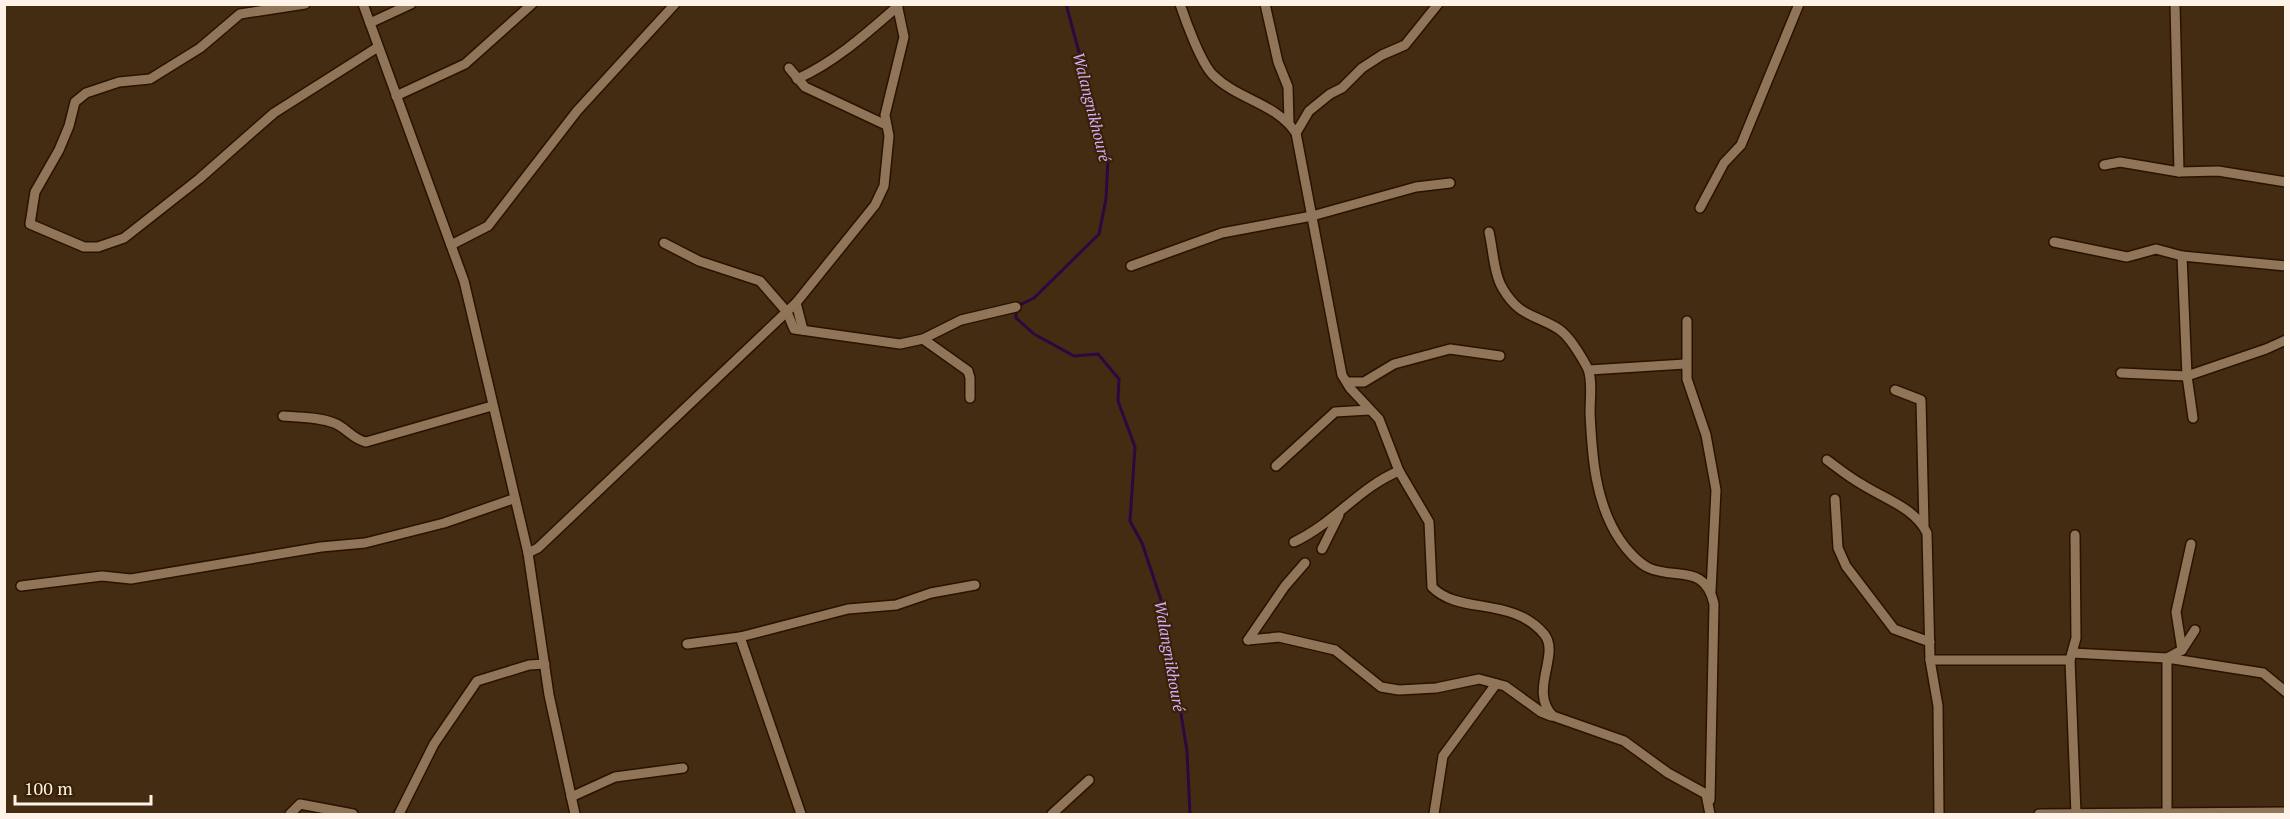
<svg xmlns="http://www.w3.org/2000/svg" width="2290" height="819" font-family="'PT Serif',serif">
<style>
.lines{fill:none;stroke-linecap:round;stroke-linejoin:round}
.stream{stroke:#2a0941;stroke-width:3}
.street-casing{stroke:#291300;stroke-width:12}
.street{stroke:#907559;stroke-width:9}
.labels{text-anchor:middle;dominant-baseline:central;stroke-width:4.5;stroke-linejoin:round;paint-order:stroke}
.water-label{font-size:16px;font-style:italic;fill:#d5adfd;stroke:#382207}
</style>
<rect width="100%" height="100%" fill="#432c11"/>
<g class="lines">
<path class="stream" d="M1066,4L1108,160L1106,199L1099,234L1034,298L1016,307V318L1034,334L1074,356L1098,354L1119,379L1118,401L1135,447L1130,521L1142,543L1164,609L1187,751L1190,814"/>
<g class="street-casing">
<g id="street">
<path d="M305,4L240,14L200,48L150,79L119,82L86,93L75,102L69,126L59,150L35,192L30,224L84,247H98L124,238L199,179L274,113L378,47"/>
<path d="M363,4L464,281L528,553L549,695L575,814"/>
<path d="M1180,4C1186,22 1201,63 1213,75C1238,100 1276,103 1296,133L1342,375L1350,388L1379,419L1399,471L1429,522L1432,587C1459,615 1512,596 1544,634C1561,654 1528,691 1553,716L1624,741L1668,773L1706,794L1710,814"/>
<path d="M1265,4L1278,62L1288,87L1289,123"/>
<path d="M2175,4L2179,172"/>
<path d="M370,23L411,4"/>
<path d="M789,68L805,87L886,125"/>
<path d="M797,79C835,62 867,33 898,6"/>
<path d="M396,96L465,64L532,4"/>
<path d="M1296,133L1309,111L1330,94L1342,88L1362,68L1382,55L1405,45L1438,4"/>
<path d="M2104,165L2120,162L2179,172L2218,171L2286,182"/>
<path d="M1700,208L1724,163L1741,145L1799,4"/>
<path d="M1489,232C1493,249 1494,275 1503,289C1519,316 1533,314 1557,328C1568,334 1581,356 1587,367C1593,378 1590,400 1590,412C1592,456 1595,503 1620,540C1626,549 1638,563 1649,568C1676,580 1705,563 1714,604L1710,800"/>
<path d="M2054,242L2127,257L2156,249L2182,256"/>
<path d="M664,243L699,261L760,281L787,312L794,329L900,344L923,339L961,320L1016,307"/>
<path d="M451,245L488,226L577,111L675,4"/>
<path d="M1131,266L1222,233L1312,216L1416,187L1450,183"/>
<path d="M796,303L803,330"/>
<path d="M1687,321V379L1706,435L1716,490L1711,591"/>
<path d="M923,339L968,371L970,378V398"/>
<path d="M1589,370L1685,364"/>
<path d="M2121,373L2187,376L2266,349L2286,340"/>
<path d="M1347,382H1364L1394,364L1450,349L1500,356"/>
<path d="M1895,390L1921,400L1924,525"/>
<path d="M283,416C299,417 318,417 334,423C347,428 352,439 366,442L492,406"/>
<path d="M2193,418L2187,376L2182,256L2286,266"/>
<path d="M1827,460C1839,469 1850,478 1863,485C1885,499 1915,508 1927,533L1930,660L1938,706L1939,814"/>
<path d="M1276,466L1335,412L1369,410"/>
<path d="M1835,499L1838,548L1846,566L1894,629L1930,642"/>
<path d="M2075,535L2076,638L2070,660L2076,814"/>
<path d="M1294,542C1336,522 1358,488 1399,471"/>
<path d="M1322,549L1339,515"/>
<path d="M528,553L538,548L796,303L875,205L884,186L889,136L885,115L904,37L897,4"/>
<path d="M21,586L102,576L131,579L321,547L365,543L444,523L513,499"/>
<path d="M740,637L801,814"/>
<path d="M1248,640L1279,637L1335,650L1381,687L1399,690L1436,688L1479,679L1505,686L1541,712L1551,716"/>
<path d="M1248,640L1285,586L1305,563"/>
<path d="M687,644L740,637L848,609L896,605L931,593L975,585"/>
<path d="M2182,650L2176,612L2191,544"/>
<path d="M2072,653L2167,658L2182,650L2195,630"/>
<path d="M1930,660H2070"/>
<path d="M571,797L615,777L683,768"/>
<path d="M290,814L300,804L353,814"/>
<path d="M399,814L434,744L477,681L529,665L545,664"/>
<path d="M1052,814L1089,780"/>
<path d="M1434,814L1443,756L1496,684"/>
<path d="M2039,814L2286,812"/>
<path d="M2167,814V658L2263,673L2286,692"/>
</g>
</g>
<use href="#street" class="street"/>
</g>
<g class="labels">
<g class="water-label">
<text transform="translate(1092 107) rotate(76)">Walangnikhouré</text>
<text transform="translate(1170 656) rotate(80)">Walangnikhouré</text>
</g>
</g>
<rect width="2290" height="819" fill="none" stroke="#fff3e7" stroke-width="12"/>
<path d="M15 795v9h136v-9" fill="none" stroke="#fff3e7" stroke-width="3"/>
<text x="24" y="795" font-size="18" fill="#fff3e7" stroke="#382207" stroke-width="4.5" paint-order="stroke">100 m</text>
</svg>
